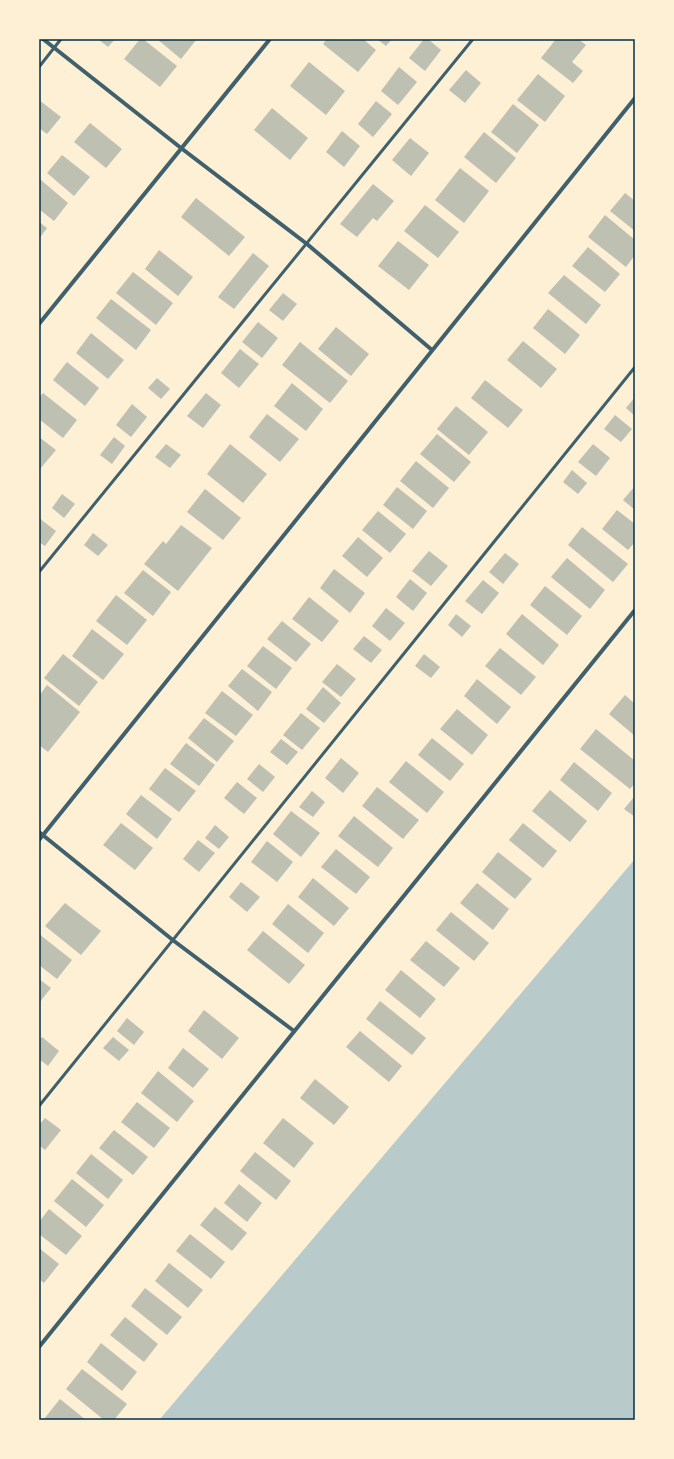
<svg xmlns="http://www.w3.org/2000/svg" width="674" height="1459" font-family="'Archivo Narrow',sans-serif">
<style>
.green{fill:#b9caca}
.building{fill:#bec0b2}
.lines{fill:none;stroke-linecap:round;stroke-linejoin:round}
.service{stroke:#3f606c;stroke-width:3}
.minor{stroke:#3f606c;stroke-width:4}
.neatline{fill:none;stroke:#003049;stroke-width:1.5}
</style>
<rect width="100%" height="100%" fill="#fdf0d5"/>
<path class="green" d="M635,859V1420H162L160,1419Z"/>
<g class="building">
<path d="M98,39H115L108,47Z"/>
<path d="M140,39H143L177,66L160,87L124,59Z"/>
<path d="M157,39H197L181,59Z"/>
<path d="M327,39H363L376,50L358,72L323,44Z"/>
<path d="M377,39H392L386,46Z"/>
<path d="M424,39H428L441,50L425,71L409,58Z"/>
<path d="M556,39H578L586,45L572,62L583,71L573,83L541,58Z"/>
<path d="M309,62L345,91L326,115L290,86Z"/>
<path d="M399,67L417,82L398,105L381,91Z"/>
<path d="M466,70L481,83L465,103L449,90Z"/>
<path d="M538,74L565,96L545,122L517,100Z"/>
<path d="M39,100L61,117L47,134L39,128Z"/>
<path d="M376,101L392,114L373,137L358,124Z"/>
<path d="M513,104L539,125L517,153L491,132Z"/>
<path d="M272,108L308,138L290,160L254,130Z"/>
<path d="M90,123L122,149L106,168L74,142Z"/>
<path d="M342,131L360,146L344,167L326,152Z"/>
<path d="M484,132L516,158L496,183L464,157Z"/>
<path d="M410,138L429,153L411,176L392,160Z"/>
<path d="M62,155L90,177L74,196L47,173Z"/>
<path d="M460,168L489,191L464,223L435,200Z"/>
<path d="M41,180L68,203L54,221L39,209V182Z"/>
<path d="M373,184L394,201L377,221L373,218L357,237L340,224Z"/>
<path d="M625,193L635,201V231L610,211Z"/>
<path d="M196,198L245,237L229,256L181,217Z"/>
<path d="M425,205L459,232L438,258L404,231Z"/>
<path d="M605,215L635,240V255L626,267L588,237Z"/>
<path d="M39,222L47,228L39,239Z"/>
<path d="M398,241L429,265L409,290L378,266Z"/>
<path d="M588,247L620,274L605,292L572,266Z"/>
<path d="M159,250L193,277L178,296L145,269Z"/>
<path d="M253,253L269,266L234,309L218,297Z"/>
<path d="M133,272L173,303L156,325L116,293Z"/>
<path d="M564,275L601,305L586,324L548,293Z"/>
<path d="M283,293L297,304L283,321L269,310Z"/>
<path d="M111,299L151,330L136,350L96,318Z"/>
<path d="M548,309L580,335L565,354L533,328Z"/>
<path d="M258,322L278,338L262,358L242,342Z"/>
<path d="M336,327L369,354L351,376L318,349Z"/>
<path d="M91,333L124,360L108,379L76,353Z"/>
<path d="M523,341L557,369L541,388L507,360Z"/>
<path d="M300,342L348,381L330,403L282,365Z"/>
<path d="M240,349L259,364L239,388L221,373Z"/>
<path d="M67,362L99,388L85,406L53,380Z"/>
<path d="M157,378L170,389L161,399L148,388Z"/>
<path d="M485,380L523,410L508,428L471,398Z"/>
<path d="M292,383L323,409L306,431L274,406Z"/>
<path d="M43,393L77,420L63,438L39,419V398Z"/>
<path d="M206,393L221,405L203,428L187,416Z"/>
<path d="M635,397V416L626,408Z"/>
<path d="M132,404L147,417L131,437L116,425Z"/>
<path d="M456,406L488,432L469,455L437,429Z"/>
<path d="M267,414L299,439L280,462L249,437Z"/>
<path d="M615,415L632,429L621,442L604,429Z"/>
<path d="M437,434L471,462L454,482L420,454Z"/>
<path d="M39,437L56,450L40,469L39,467Z"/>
<path d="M114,437L125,446L112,464L100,455Z"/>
<path d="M166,444L181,455L170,468L155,457Z"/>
<path d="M230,444L267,474L243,503L207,474Z"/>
<path d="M593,444L610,458L596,476L578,462Z"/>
<path d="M416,461L449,488L433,508L400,481Z"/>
<path d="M572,470L587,483L578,494L563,482Z"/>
<path d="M635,486V510L623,500Z"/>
<path d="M397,487L427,511L413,529L383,505Z"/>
<path d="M205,489L241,518L223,540L187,512Z"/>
<path d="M62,494L75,504L64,518L52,508Z"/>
<path d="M617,510L635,524V542L628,550L602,529Z"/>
<path d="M378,511L406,534L390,553L362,530Z"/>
<path d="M39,518L56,531L45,546L39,542Z"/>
<path d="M181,525L212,548L178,591L144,564L163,541L166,544Z"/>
<path d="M582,527L628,564L613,582L568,545Z"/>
<path d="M93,533L108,545L98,556L84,545Z"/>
<path d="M358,537L383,558L367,577L342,556Z"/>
<path d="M429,551L448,566L431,586L412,571Z"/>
<path d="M505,553L519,564L503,584L489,572Z"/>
<path d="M567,558L605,590L590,609L551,577Z"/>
<path d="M334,569L365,593L350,613L320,588Z"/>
<path d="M143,570L171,592L153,616L124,593Z"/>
<path d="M410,579L427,593L413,611L396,597Z"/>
<path d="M483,580L499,593L482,614L465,601Z"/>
<path d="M545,586L582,616L567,635L530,605Z"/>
<path d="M116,595L147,620L127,645L96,621Z"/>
<path d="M309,597L339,621L322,642L292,619Z"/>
<path d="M386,608L405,623L390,641L372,626Z"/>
<path d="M456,614L471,626L462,637L448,625Z"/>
<path d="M522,614L559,645L543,665L506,634Z"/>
<path d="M282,621L311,644L296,662L267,639Z"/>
<path d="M92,629L124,654L103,680L72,656Z"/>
<path d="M364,636L382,650L371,663L353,649Z"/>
<path d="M263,646L292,668L276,689L247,666Z"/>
<path d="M500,648L536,677L521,695L485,666Z"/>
<path d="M63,654L98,682L79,706L44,678Z"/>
<path d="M424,654L440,667L431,678L415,666Z"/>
<path d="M337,664L356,679L341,697L322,682Z"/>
<path d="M242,669L272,692L258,711L228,686Z"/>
<path d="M477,679L511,707L497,724L464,696Z"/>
<path d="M47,685L80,712L48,752L39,745V696Z"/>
<path d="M323,687L341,703L324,723L306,709Z"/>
<path d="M222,691L253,715L236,736L205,713Z"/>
<path d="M625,695L635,704V736L609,714Z"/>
<path d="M457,709L488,735L472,755L440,729Z"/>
<path d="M301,713L320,728L302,750L283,735Z"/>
<path d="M204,718L234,741L217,762L188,738Z"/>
<path d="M596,729L635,761V783L630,789L580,749Z"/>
<path d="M432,738L464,764L450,781L418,755Z"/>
<path d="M281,739L298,752L287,765L270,752Z"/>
<path d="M186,743L215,765L199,786L170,764Z"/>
<path d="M341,758L359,773L343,793L325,778Z"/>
<path d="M406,761L444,792L427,813L389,782Z"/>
<path d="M574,762L612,793L598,811L560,780Z"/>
<path d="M259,764L275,777L263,792L247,779Z"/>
<path d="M165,768L196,791L179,812L149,789Z"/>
<path d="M237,782L257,798L244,814L224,798Z"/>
<path d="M377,787L419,820L403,839L362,806Z"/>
<path d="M550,790L587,821L570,842L532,811Z"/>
<path d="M312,791L325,802L313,817L299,807Z"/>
<path d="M141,795L172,819L157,839L126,814Z"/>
<path d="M634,797L635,799V817L624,809Z"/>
<path d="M291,811L320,833L301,857L273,834Z"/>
<path d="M354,816L393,848L378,867L338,836Z"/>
<path d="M121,823L153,848L135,870L103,845Z"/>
<path d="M523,823L557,851L543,868L509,840Z"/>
<path d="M215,825L229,837L219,849L205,838Z"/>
<path d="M198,840L215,853L199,872L183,859Z"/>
<path d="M267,841L293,862L277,882L251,862Z"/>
<path d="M336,849L370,877L356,894L321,867Z"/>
<path d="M498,852L532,879L515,899L482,872Z"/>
<path d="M313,878L349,908L334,926L298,897Z"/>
<path d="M241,882L260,897L247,912L229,897Z"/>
<path d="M477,883L509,909L493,930L460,903Z"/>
<path d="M65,903L101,931L81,955L45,926Z"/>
<path d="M288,904L324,933L308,953L272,924Z"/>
<path d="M451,912L489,943L474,961L436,930Z"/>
<path d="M263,931L305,965L289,984L247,950Z"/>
<path d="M39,934L72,960L57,979L39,965Z"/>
<path d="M426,941L460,968L444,987L410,960Z"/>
<path d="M401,970L436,999L420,1018L385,990Z"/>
<path d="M39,979L51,988L39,1003Z"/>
<path d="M380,1001L426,1038L412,1055L366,1019Z"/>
<path d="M204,1010L239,1038L222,1059L188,1031Z"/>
<path d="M127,1018L144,1032L134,1045L117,1031Z"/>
<path d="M360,1031L402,1066L389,1082L346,1047Z"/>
<path d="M42,1037L59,1051L48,1066L39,1059V1040Z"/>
<path d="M113,1037L129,1050L119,1061L103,1048Z"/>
<path d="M183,1048L209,1069L193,1088L168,1068Z"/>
<path d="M158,1071L194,1101L177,1122L141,1093Z"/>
<path d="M315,1079L349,1107L334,1125L300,1098Z"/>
<path d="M137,1102L170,1128L154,1148L121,1122Z"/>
<path d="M45,1118L61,1130L45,1150L39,1145V1125Z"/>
<path d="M283,1118L314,1143L294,1168L263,1143Z"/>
<path d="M114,1130L148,1157L133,1175L99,1148Z"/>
<path d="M255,1152L291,1181L276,1200L240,1171Z"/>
<path d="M91,1154L123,1180L108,1199L76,1173Z"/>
<path d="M72,1179L104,1205L86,1227L54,1201Z"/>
<path d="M239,1184L262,1203L247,1222L224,1203Z"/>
<path d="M215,1207L247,1233L232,1251L200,1225Z"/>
<path d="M49,1209L82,1236L66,1255L39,1234V1222Z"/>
<path d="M190,1234L225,1262L211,1279L176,1251Z"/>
<path d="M39,1248L59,1264L44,1283L39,1279Z"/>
<path d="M169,1263L203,1290L188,1308L155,1281Z"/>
<path d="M145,1288L182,1317L167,1335L131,1306Z"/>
<path d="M125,1317L158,1344L144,1362L110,1335Z"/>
<path d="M101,1343L137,1372L122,1391L87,1362Z"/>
<path d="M82,1369L127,1404L114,1420H104L66,1389Z"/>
<path d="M60,1399L86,1420H46L44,1419Z"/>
</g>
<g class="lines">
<g class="service">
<path d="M39,67L61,39"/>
<path d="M39,572L473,39"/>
<path d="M39,1106L635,367"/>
</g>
<g class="minor">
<path d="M43,39L181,148L307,244L432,350"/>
<path d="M39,324L270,39"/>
<path d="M39,832L174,941L294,1031"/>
<path d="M39,840L635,98"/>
<path d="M39,1347L635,610"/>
</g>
</g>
<rect width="674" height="1459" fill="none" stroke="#fdf0d5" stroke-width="80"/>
<rect x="40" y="40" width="594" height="1379" class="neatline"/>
</svg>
